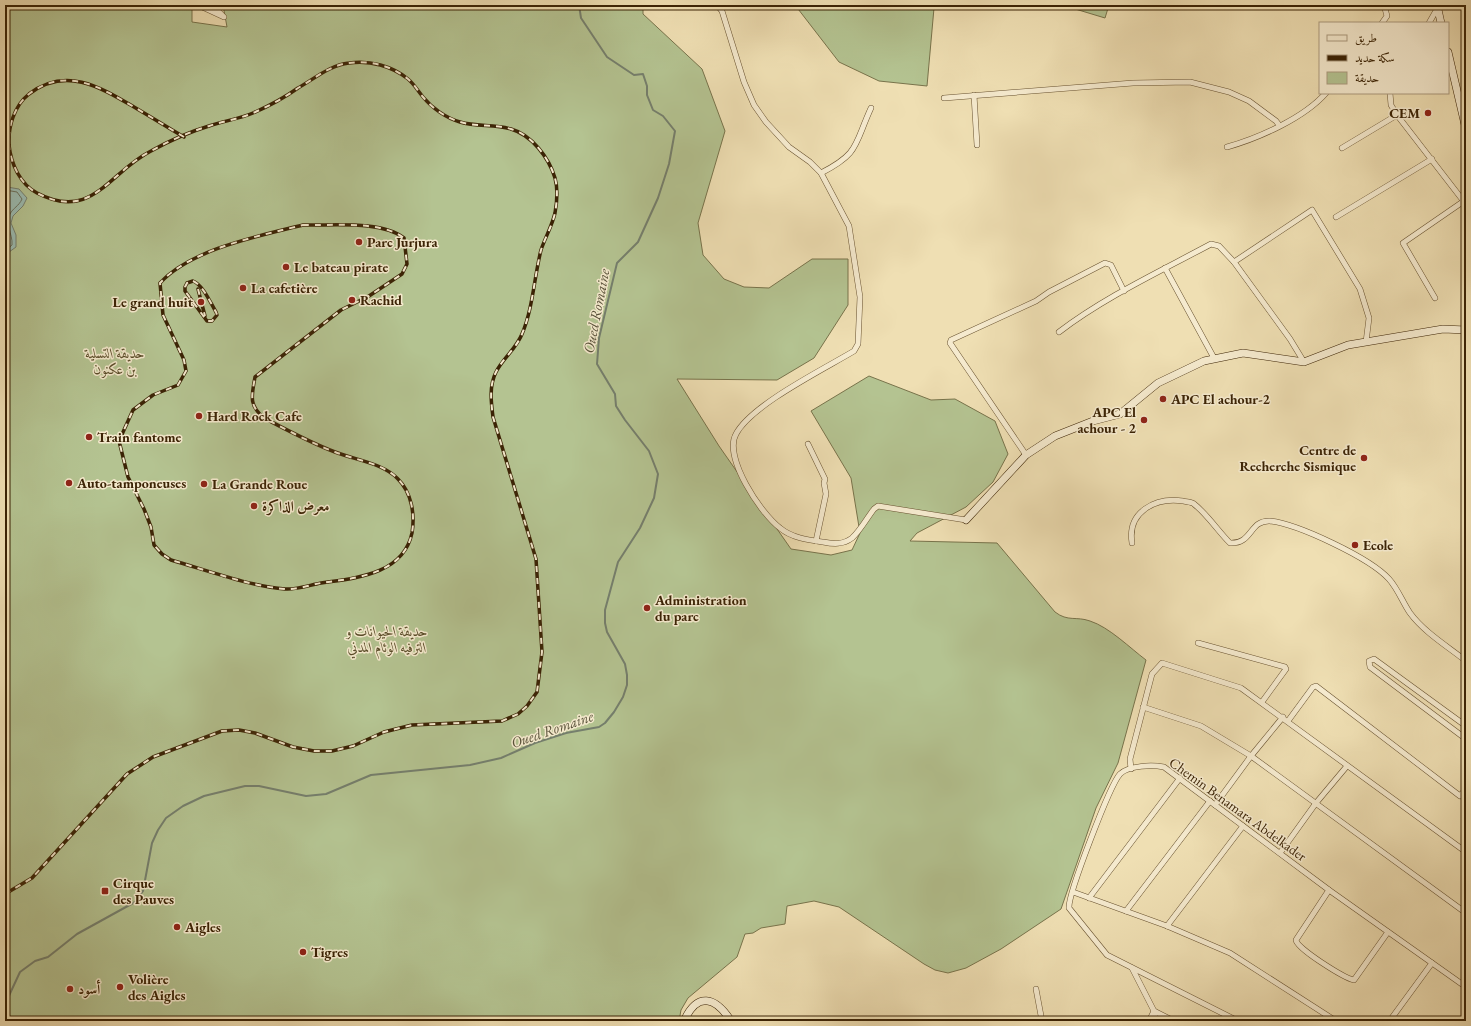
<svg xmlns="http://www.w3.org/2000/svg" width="1471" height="1026" font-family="'EB Garamond',Amiri,serif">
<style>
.green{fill:#b4c391;stroke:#78734b}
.water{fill:#9bbcb2;stroke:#757f6d}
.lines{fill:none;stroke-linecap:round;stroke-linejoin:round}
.shore{stroke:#6b705c;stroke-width:1}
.stream{stroke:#757f6d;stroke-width:2}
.street-casing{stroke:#685230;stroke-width:6}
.secondary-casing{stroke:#3b2305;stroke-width:8}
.street{stroke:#f5eace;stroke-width:5}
.secondary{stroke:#f5eace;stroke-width:7}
.rail-casing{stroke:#3b2305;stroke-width:3.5}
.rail{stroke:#f5eace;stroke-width:2;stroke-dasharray:6;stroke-linecap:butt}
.poi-dot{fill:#8f2418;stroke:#f5eace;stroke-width:1.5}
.labels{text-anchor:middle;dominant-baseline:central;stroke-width:3;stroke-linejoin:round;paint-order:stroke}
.poi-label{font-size:14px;font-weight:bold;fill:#3b2305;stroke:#f5eace;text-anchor:start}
.park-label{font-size:14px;font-style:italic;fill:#594b28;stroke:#f5eace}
.street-label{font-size:14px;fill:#3b2305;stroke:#f5eace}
.water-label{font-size:15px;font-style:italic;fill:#585139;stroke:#f5eace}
</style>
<rect width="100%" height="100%" fill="#efdfb3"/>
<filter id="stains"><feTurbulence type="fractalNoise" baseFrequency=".005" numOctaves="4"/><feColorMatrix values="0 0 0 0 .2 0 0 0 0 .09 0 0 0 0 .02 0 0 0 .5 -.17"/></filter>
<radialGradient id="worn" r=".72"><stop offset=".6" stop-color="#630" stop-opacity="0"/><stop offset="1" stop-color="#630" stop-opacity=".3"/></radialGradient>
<g class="green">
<path d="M5,5H192V22L227,27L223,5H643V14L702,69L725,131L698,223L703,255L724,279L744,287L769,288L812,259H848V305L814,358L777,380L677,379L719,446L791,549L831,555L852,550L860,533L851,478L811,411L869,376L931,400L955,399L995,421L1008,454L993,482L966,507L917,533L910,541L997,543L1055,612C1068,622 1076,616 1090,621C1109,627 1130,648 1146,660L1118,763L1096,808L1061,909L1001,949L966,968L948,973L935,970L924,964L839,907L814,901L787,906L785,924L761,928L753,933L745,934L737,957L688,998L681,1010L679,1021H5Z"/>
<path d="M795,5H929L934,8L927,86L879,81L839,62Z"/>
<path d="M1062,5H1109L1105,18Z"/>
</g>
<path class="water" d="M5,184L7,187L19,189L27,198L23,206L13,216L11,223L16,235V247L5,255Z"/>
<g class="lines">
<path class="shore" d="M5,190L17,192L22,199C19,206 13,208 10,214C4,223 13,234 12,245L5,251"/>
<path class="stream" d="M13,1021L9,1015L7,1000L20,972L35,961L48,957L77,934L135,902L143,891L152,843L158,830L166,818L183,806L204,796L245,786H259L306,796L326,794L371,775L470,765L501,758L535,743L566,733L599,727L605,723L614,712L623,697L627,685V675L625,664L607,632L605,623V610L618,562L640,528L654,498L658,474L649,451L625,420L616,406L615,394L597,364L599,338L617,263L638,242L658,198L669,164L675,131L663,116L653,110L647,95V86L643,74L634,75L607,57L581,18L579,5"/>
<g class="street-casing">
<g id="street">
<path d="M198,5L224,17L212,5"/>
<path d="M717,5L722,11L744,82L754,105L766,122L789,147L810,162L821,173L849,226L860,297L858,344L854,351C824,369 751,405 736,434C723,457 761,514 780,528C792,538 808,540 823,542C833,544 843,545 852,538C860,531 867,518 874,509L878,506L966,520"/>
<path d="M1382,23L1387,16L1384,5"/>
<path d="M1429,23L1437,9"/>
<path d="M1390,93L1391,105L1397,115L1465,203"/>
<path d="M974,95L977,145"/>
<path d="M944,98L1133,83L1190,82L1229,92L1249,101L1276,121L1279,125"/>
<path d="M1227,147C1259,138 1304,118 1326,93"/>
<path d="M1342,148L1397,115"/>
<path d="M821,173C860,153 854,145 871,108"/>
<path d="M1336,217L1432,159"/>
<path d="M1165,268L1214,358"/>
<path d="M1435,298L1403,243L1464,201"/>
<path d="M1059,332C1105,297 1159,272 1211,244L1219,246L1234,262"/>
<path d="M1304,362L1290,339L1234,262L1312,210L1360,289L1369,318L1366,342"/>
<path d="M808,444L825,479L824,483L826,494L816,541"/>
<path d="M1026,455L950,343L951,340L1036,301L1049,292L1105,263L1111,265L1124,291"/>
<path d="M1132,543C1127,512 1155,497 1183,501C1186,502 1192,502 1194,504C1207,514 1218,531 1230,543C1253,544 1249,520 1270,521C1298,524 1370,558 1389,579C1398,589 1403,603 1410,613C1424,632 1447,646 1466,661"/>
<path d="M1198,643L1285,667L1286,669L1262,702"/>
<path d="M1143,707L1201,726L1251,756L1466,913"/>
<path d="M1288,721L1313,687L1316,686L1460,796L1466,789"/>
<path d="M1466,726L1374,659L1369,661L1370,667L1466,739"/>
<path d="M1131,769L1130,759L1152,674L1162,663L1241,688L1466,852"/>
<path d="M1215,805L1251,756L1283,717"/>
<path d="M1280,853L1316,803L1347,766"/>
<path d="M1329,890L1296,940C1296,948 1344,978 1354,980L1388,932"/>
<path d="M1073,892L1167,926L1230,953L1336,1021"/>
<path d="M1089,898L1180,778"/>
<path d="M1126,911L1210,801"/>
<path d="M1167,926L1243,826"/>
<path d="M1132,968L1154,1011L1174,1021"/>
<path d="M1036,989L1042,1021"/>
<path d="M1154,1011L1156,1021"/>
<path d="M1391,1019L1432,963"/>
<path d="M1149,1021L1154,1011"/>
<path d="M1238,1021L1107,955L1069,908C1068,894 1110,785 1120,774C1129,765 1153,765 1164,767L1329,890L1466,987"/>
</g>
</g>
<g class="secondary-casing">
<g id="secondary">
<path d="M1437,5L1441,23"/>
<path d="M1448,52L1466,129"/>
<path d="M966,520L1026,455L1055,436L1093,421L1120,414L1158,383L1204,361L1243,353L1304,362L1348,345L1443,329L1466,330"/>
<path d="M684,1021C697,992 715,996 731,1021"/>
</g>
</g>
<use href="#street" class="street"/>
<use href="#secondary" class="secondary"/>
<g class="rail-casing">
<g id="rail">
<path d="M303,225C331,226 381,220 404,238L407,264L402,274L369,296L341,310L255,377C252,395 248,405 264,418C287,430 311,443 335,452C355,460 383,463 398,479C412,493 415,515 412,533C403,575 355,578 321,583C310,585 296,590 285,589C249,586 206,570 171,560L162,554L154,545L151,527L144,509L128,477L119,441L133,410L153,395L178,385L186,371L184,360L163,315L160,283C191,249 259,236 303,225Z"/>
<path d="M193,281C203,285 210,302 216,312L217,315L212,321H207L185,291V287L187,283Z"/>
<path d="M198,289L205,316"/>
<path d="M5,894L32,878L127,774L153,757L222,731L239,730L255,733L293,747L314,751H332L353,746L384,732L412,725L502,721L518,714L527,706L537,692L542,652L536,559L493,417C491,402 489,386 496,372C503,358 516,349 522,334C533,308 534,278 541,250C545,238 552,226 555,213C557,202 558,189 555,178C549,158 532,135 511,129C494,124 477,127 460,122C446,118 432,108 423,97C418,91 414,84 408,79C392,66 370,60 349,63C330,65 314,79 298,88C284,98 269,106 253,113C239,119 223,121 209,126C189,132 169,141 151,151C109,172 92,222 37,193C20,184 11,164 9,145C8,127 14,106 29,94C66,66 100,87 134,107C151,117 167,127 184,137"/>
</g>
</g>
<use href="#rail" class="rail"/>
</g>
<g class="poi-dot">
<circle cx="1428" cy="113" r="4"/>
<circle cx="359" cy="242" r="4"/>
<circle cx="286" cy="267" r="4"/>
<circle cx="243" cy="288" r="4"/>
<circle cx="352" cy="300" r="4"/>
<circle cx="201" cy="302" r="4"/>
<circle cx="1163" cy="399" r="4"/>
<circle cx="199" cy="416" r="4"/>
<circle cx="1144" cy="420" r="4"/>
<circle cx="89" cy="437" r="4"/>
<circle cx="1364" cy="458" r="4"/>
<circle cx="69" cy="483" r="4"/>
<circle cx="204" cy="484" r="4"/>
<circle cx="254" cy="506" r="4"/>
<circle cx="1355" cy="545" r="4"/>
<circle cx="647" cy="608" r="4"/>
<rect x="101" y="887" width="8" height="8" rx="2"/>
<circle cx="177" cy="927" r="4"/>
<circle cx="303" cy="952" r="4"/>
<circle cx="120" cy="987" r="4"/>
<circle cx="70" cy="989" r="4"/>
</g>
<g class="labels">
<g class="poi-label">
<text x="1420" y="113" text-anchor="end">CEM</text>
<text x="367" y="242">Parc Jurjura</text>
<text x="294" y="267">Le bateau pirate</text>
<text x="251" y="288">La cafetière</text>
<text x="360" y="300">Rachid</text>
<text x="193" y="302" text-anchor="end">Le grand huit</text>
<text x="1171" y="399">APC El achour-2</text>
<text x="1136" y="412" text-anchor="end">APC El<tspan x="1136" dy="16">achour - 2</tspan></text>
<text x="207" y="416">Hard Rock Cafe</text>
<text x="97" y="437">Train fantome</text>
<text x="1356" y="450" text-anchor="end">Centre de<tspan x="1356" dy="16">Recherche Sismique</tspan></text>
<text x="77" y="483">Auto-tamponeuses</text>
<text x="212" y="484">La Grande Roue</text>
<text x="262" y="506">معرض الذاكرة</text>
<text x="1363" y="545">Ecole</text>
<text x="655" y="600">Administration<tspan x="655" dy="16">du parc</tspan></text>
<text x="113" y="883">Cirque<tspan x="113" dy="16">des Pauves</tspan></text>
<text x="185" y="927">Aigles</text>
<text x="311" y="952">Tigres</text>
<text x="128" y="979">Volière<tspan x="128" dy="16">des Aigles</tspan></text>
<text x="78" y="989">أسود</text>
</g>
<g class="park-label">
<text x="115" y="353">حديقة التسلية<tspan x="115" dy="16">بن عكنون</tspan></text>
<text x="387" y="631">حديقة الحيوانات و<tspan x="387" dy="16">الترفيه الوئام المدني</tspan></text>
</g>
<g class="street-label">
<text transform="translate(1238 809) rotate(36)">Chemin Benamara Abdelkader</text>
</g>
<g class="water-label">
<text transform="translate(596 311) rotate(-79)">Oued Romaine</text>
<text transform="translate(552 729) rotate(-19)">Oued Romaine</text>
</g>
</g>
<rect width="1471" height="1026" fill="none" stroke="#efdfb3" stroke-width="20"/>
<rect x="6" y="6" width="1459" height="1014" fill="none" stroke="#3b2305" stroke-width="2"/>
<rect x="10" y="10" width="1451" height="1006" fill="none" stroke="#3b2305"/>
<rect x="1319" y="22" width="130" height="72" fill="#f5eace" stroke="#ab9a7e"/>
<rect x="1327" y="35" width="20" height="6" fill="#f5eace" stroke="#ab9a7e"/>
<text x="1355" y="42" font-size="12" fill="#3b2305">طريق</text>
<rect x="1327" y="55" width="20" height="6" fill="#3b2305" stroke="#ab9a7e"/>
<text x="1355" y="62" font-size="12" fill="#3b2305">سكة حديد</text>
<rect x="1327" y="72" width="20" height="12" fill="#b4c391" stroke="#ab9a7e"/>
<text x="1355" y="82" font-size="12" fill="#3b2305">حديقة</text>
<rect width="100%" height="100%" filter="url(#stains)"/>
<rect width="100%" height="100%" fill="url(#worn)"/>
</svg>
